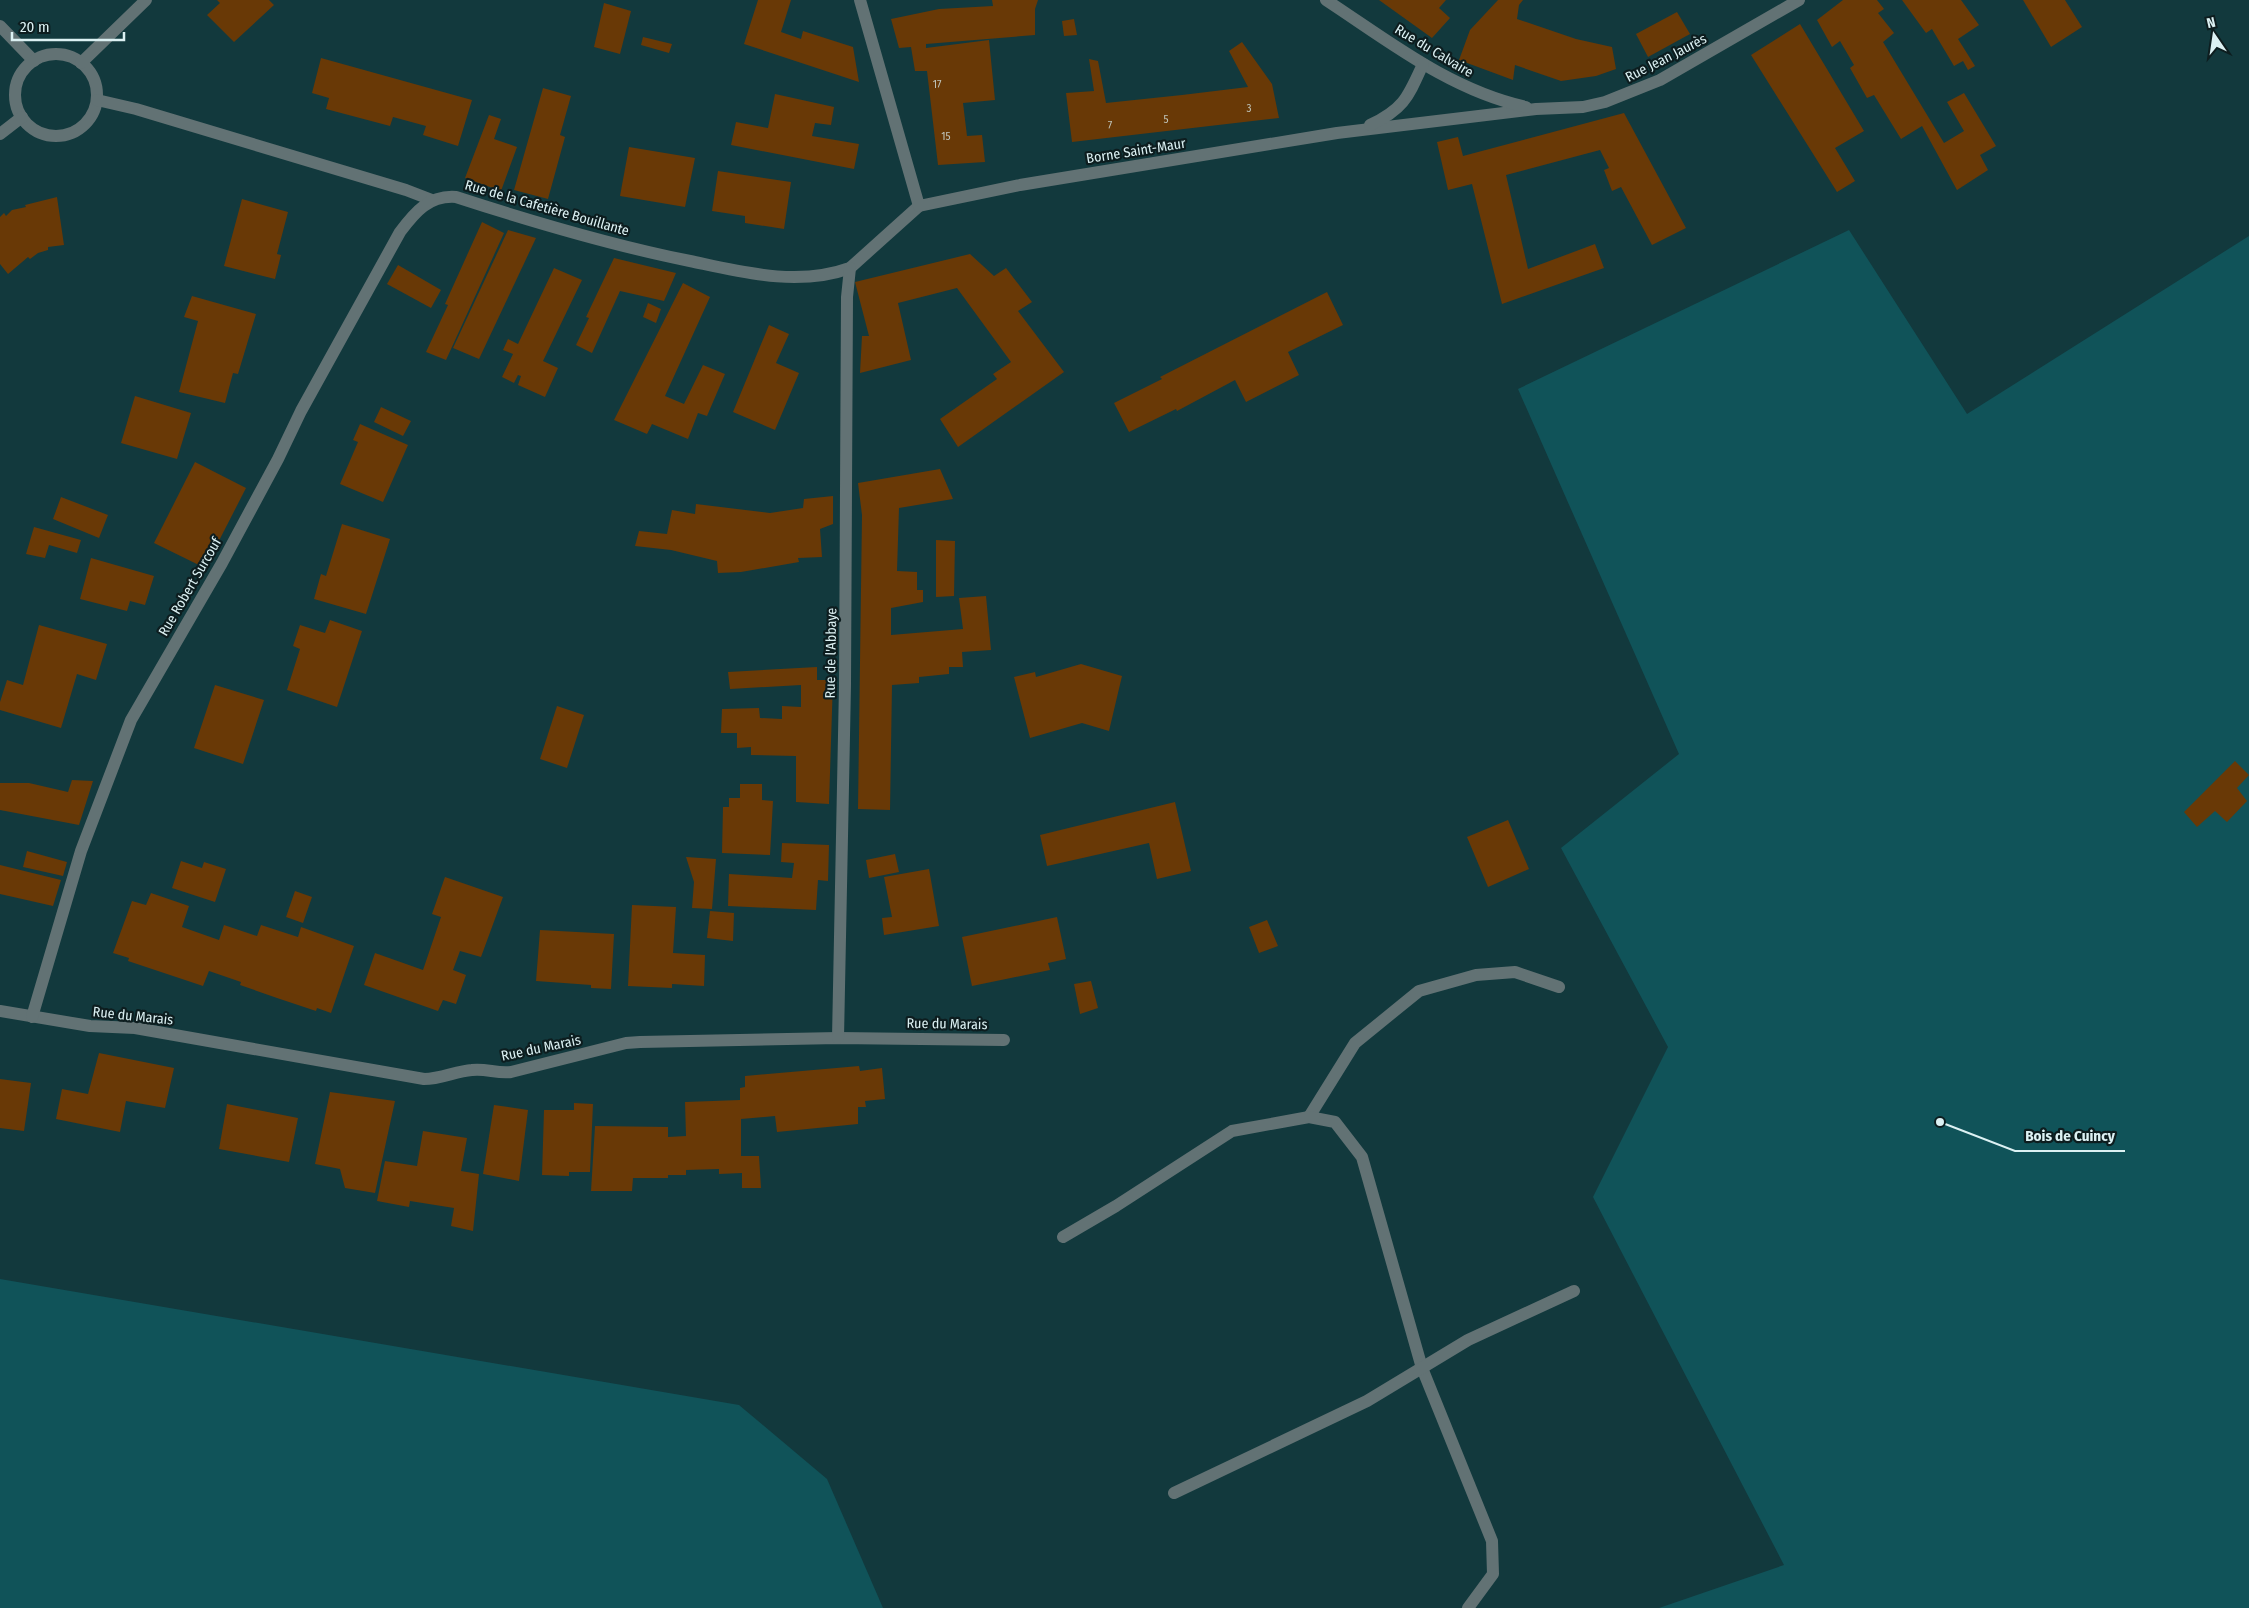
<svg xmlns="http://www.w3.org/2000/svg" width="2249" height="1608" font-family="'Fira Sans Condensed',sans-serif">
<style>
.green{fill:#105359}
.building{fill:#693906}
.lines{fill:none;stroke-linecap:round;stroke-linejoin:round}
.service{stroke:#627274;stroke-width:12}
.minor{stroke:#627274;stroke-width:12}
.tertiary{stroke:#627274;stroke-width:12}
.labels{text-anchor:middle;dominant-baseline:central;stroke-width:4.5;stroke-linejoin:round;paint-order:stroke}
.number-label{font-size:11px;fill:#bfc3b8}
.street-label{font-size:14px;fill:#dcf1f3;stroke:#0d1d1f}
.leader{fill:none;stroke:#dcf1f3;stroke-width:2}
.callout-dot{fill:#dcf1f3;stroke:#0d1d1f;stroke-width:2}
.callout-label{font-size:15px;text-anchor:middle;font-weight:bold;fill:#dcf1f3;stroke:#0d1d1f;stroke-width:4.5;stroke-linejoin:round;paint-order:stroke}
</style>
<rect width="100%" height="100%" fill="#12393d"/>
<g class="green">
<path d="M1849,230L1967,414L2249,236V1608H1659L1784,1565L1593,1197L1668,1047L1561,848L1679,754L1518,389Z"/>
<path d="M0,1279L739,1405L827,1479L883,1608H0Z"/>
</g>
<g class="building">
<path d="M217,0H269L274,5L234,42L207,15L220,3Z"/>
<path d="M758,0H791L781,32L801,39L803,31L853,47L859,82L744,44Z"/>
<path d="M992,0H1038L1035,9V35L926,44V48L989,40L995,100L963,103L967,136L982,135L985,162L938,165L927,71H915L911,47L899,48L891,19L939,9L993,6Z"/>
<path d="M1379,0H1446L1439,8L1450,18L1432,38Z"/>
<path d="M1498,0H1523L1519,5L1517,19L1576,39L1612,47L1616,69L1596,76L1561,81L1515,65L1513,80L1459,60L1470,30Z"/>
<path d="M1843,0H1877L1884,9L1878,13L1894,33L1883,42L1944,143L1964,131L1947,102L1964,93L1996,146L1980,155L1988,170L1957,190L1922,126L1901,139L1874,95L1867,98L1850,68L1854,65L1840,41L1832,47L1817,20Z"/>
<path d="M1902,0H1961L1979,25L1958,39L1975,66L1968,70L1963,61L1954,66L1932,29L1926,33Z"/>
<path d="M2023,0H2065L2082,27L2051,47Z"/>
<path d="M604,3L631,11L620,54L594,47Z"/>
<path d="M1677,12L1690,34L1648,57L1636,34Z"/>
<path d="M1074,19L1077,35L1064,36L1062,21Z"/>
<path d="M1800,24L1864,131L1835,148L1855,181L1837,192L1751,55Z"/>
<path d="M643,37L672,44L669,53L641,45Z"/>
<path d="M1242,42L1272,84L1279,118L1072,142L1066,93L1094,91L1089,59L1098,61L1106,103L1182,95L1248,87L1229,51Z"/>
<path d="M321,58L472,100L458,146L423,135L426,126L393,117L390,126L326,109L329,98L312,93Z"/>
<path d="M543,88L571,96L560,135L565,137L548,199L514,190Z"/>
<path d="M775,94L834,107L831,125L815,123L812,136L859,144L854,169L731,145L736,122L768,128Z"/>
<path d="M1624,113L1686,228L1652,245L1621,187L1612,191L1604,170L1609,168L1600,150L1506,175L1528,269L1595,244L1604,268L1502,304L1472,184L1448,190L1437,142L1458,137L1463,156Z"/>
<path d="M489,115L501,119L494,139L517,147L501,191L465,178Z"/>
<path d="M629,147L695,158L685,207L620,196Z"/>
<path d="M718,171L791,182L784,229L745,223V216L712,211Z"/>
<path d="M57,197L64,245L48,247V250L38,253L30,259L28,257L8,274L0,264V217L4,213L6,216L12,210L26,207L25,205Z"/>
<path d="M242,199L288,212L277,254L281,255L275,279L224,266Z"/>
<path d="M482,222L504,233L446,360L426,352L448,305L445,304Z"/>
<path d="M508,230L536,238L479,359L453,348Z"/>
<path d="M970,254L994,276L1006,268L1032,302L1018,311L1064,372L958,447L940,419L997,379L993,374L1011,362L957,288L898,303L911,360L860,373L862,336H869L855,282Z"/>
<path d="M614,258L676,273L664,301L620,291L592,353L576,345L589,318L586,317Z"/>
<path d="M398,265L441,290L431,308L387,284Z"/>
<path d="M554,268L582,280L543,361L558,368L545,397L518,385L521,376L518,375L514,383L502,377L513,354L503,350L508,339L518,344Z"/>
<path d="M683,283L710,297L665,396L684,404L703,365L725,374L707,416L698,413L688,439L652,424L647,434L614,420Z"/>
<path d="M1327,292L1343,325L1288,352L1299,375L1246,402L1235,380L1177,411L1176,409L1129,432L1114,403L1162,379L1160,377Z"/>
<path d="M192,296L256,314L238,374L233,373L225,403L179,392L198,321L184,317Z"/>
<path d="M648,303L661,309L656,323L643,317Z"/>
<path d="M769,325L789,334L776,363L799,373L775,430L733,412Z"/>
<path d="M135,396L191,413L177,459L121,443Z"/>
<path d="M381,407L411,421L403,436L374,422Z"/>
<path d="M360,424L408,445L383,502L340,484L358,442L353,440Z"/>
<path d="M195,462L246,488L205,568L154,543Z"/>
<path d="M940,469L953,499L899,508L897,571L917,572V590H923V602L891,608V635L963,629L959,598L986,596L991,650L962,652L963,667H949V674L919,677V683L892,685L890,810L858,809L862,515L858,483Z"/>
<path d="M833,496V524L820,529L822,557L798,558L799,562L741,572L718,573L717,561L671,550L635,546L639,531L667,534L672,510L695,514L696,504L770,513L803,508L804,499Z"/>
<path d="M61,497L108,515L99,538L53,519Z"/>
<path d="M342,524L390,539L366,614L314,599L321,574L326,576Z"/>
<path d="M34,527L81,540L77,553L49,545L45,558L26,554Z"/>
<path d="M936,540L955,541L954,596L936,597Z"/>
<path d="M91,558L154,576L145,605L130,601L127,611L80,599Z"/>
<path d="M330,620L362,631L337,707L287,690L300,649L293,646L300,625L325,633Z"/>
<path d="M39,625L107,644L96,680L77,674L61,728L0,710V702L7,680L23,685Z"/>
<path d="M1081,664L1122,676L1109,731L1082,723L1030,738L1014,677L1035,672L1036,677Z"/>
<path d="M817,667V680H833L829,804L796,802V756L751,755V747L737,748V733H721L722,709L759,708L760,718L782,719V706L801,707V685L730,689L728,672Z"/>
<path d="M215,685L264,700L243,764L194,748Z"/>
<path d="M557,706L584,715L567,768L540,759Z"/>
<path d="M2235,761L2249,775L2237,788L2247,801L2227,822L2215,811L2197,827L2184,812Z"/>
<path d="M72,780L93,781L79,825L0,810V783H29L68,792Z"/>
<path d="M740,784H762V800L773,801L770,855L722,853L723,807H729V798H740Z"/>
<path d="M1175,802L1191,871L1157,879L1149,843L1047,866L1040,835Z"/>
<path d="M1508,820L1529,869L1488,887L1467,837Z"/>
<path d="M782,843L829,845L828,881L818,880L816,910L728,906L729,874L792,878L794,863L781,862Z"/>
<path d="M27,851L67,862L63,876L23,867Z"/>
<path d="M895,854L899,872L869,878L866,860Z"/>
<path d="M686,857L716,859L712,909L692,908L694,882Z"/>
<path d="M181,861L202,868L204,862L226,869L215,902L172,888Z"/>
<path d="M0,865L61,880L53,906L0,894Z"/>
<path d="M929,869L939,926L884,935L882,918L892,917L884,877Z"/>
<path d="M445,877L503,897L481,957L460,951L453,970L466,975L456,1004L443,1000L438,1011L364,985L375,953L423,970L441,917L432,914Z"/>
<path d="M295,891L312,897L303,923L286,917Z"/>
<path d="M151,893L189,906L182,927L219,940L224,925L257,936L261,925L298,937L301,927L354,946L331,1013L317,1008L316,1011L277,998L240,985L241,982L209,971L203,986L128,961L129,958L113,953L132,901L146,905Z"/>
<path d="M632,905L676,907L673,953L705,955L704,986L672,984V988L628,986Z"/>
<path d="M710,911L734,913L733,941L707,938Z"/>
<path d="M1057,917L1066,959L1048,963L1050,970L972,986L962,937Z"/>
<path d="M1267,920L1278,946L1259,953L1249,927Z"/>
<path d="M540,930L614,934L611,989L591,988V985L536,981Z"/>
<path d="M1091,981L1098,1008L1080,1014L1074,984Z"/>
<path d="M99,1053L174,1068L165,1108L126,1101L120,1132L56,1119L62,1089L88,1094Z"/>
<path d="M859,1066L860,1071L882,1068L885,1099L865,1101L866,1107H858V1124L777,1132L775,1116L741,1119V1156H759L761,1188H742V1173L719,1174V1169L686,1170V1175H668V1178H633L632,1191H591L595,1126L668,1127V1137L686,1136L685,1102L740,1100V1088L745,1087V1076Z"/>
<path d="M0,1079L31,1083L24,1131L0,1128Z"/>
<path d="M330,1092L395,1101L375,1193L345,1188L340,1169L315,1164Z"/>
<path d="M574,1103L593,1104L590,1172H569V1176L542,1175L544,1110H574Z"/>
<path d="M227,1104L298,1118L289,1162L219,1149Z"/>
<path d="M494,1105L528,1110L519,1181L483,1174Z"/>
<path d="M423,1131L467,1138L461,1171L479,1174L473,1231L451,1226L454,1208L410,1201L409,1207L377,1201L385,1161L417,1166Z"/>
</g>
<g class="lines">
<g class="service">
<path d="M1309,1117L1355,1043L1419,991L1476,975L1515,972L1559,987"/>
<path d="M1063,1237L1116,1206L1232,1131L1309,1117L1335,1122L1362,1157L1422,1368L1492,1541L1493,1574L1468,1608"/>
<path d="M1174,1493L1367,1401L1468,1340L1574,1291"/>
</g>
<g class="minor">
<path d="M0,26L34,61"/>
<circle cx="56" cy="95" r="41"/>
<path d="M81,63L146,0"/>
<path d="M97,100L136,109L406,190L432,200"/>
<path d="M0,134L22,117"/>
<path d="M0,1011L90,1026L135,1028L424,1079C441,1079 456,1071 472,1070C485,1068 498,1074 511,1072L626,1043L640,1042L838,1038L1004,1040"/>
<path d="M32,1017L81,851L131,720L222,563L278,459L301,411L400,232C415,212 429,195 456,197C533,222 610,245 690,261C742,272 798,287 850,268L919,206"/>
<path d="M838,1038L845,685L847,297L850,268"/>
</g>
<g class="tertiary">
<path d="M860,0L919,206L1020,185L1337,133L1536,109L1583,107L1605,102L1660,80L1799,0"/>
<path d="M1326,0C1390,42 1450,90 1526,107"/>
<path d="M1370,125C1404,109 1408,97 1423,64"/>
</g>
</g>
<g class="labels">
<g class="number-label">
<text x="937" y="84">17</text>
<text x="1249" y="108">3</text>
<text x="1166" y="119">5</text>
<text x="1110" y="125">7</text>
<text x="946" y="136">15</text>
</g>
<g class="street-label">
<text transform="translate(1434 51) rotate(31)">Rue du Calvaire</text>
<text transform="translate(1666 58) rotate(-27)">Rue Jean Jaurès</text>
<text transform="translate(1136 151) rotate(-9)">Borne Saint-Maur</text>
<text transform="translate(547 208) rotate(16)">Rue de la Cafetière Bouillante</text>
<text transform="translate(190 587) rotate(-60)">Rue Robert Surcouf</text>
<text transform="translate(831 653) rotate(-89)">Rue de l'Abbaye</text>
<text transform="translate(133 1016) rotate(6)">Rue du Marais</text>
<text transform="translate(947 1024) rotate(1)">Rue du Marais</text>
<text transform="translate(541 1048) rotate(-12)">Rue du Marais</text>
</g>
</g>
<path class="leader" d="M1940 1122L2015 1151H2125"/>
<circle class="callout-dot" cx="1940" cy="1122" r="5"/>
<g class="callout-label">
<text x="2070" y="1141">Bois de Cuincy</text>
</g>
<g transform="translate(2214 35) rotate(347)" stroke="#0d1d1f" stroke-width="4" paint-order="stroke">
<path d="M0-4L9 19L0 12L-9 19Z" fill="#dcf1f3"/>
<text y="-8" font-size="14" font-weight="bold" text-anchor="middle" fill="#dcf1f3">N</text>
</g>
<path d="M12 32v8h112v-8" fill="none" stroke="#dcf1f3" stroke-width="2.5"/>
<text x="20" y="32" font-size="15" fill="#dcf1f3" stroke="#0d1d1f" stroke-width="4" paint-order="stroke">20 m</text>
</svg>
